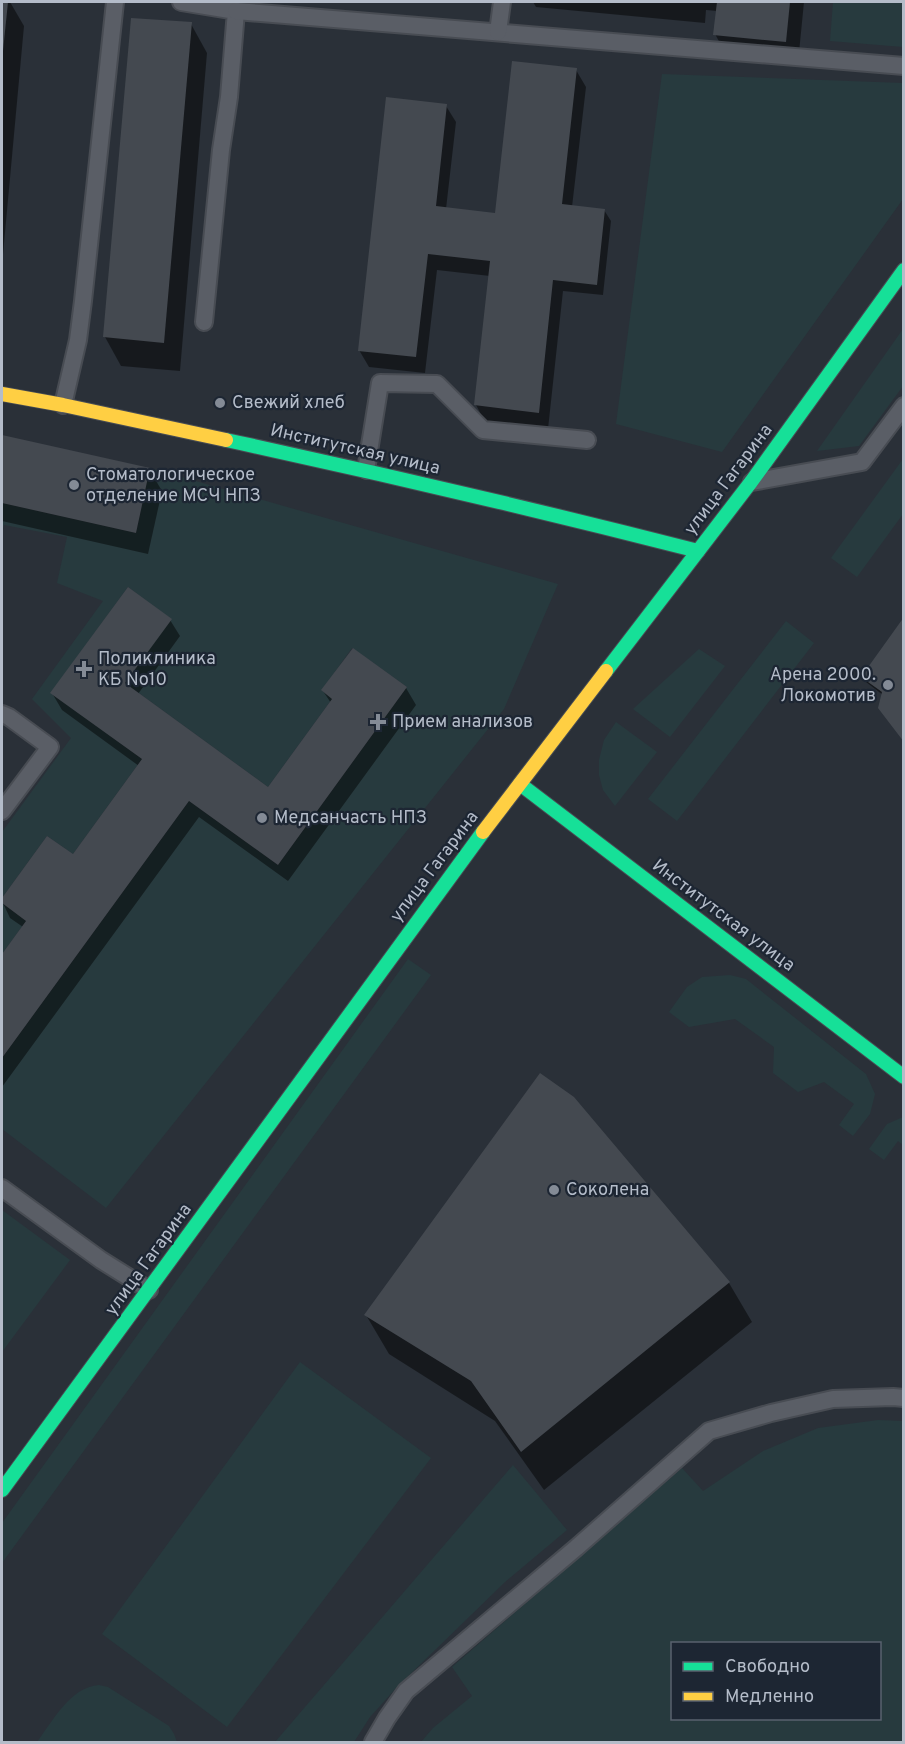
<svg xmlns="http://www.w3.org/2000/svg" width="905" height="1744" font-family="Overpass,sans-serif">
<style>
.green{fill:#273a3e;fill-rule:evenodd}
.shadow{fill:#0007}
.building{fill:#444950}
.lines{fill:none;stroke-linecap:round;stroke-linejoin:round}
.lane-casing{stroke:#484c53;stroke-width:20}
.fast-casing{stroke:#484c53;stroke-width:16}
.slow-casing{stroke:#484c53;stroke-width:16}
.lane{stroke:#5a5e66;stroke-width:16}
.fast{stroke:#16e098;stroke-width:14}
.slow{stroke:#ffcf43;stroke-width:14}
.poi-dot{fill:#848b96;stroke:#1d2633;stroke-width:2}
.labels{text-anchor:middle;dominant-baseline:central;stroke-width:4.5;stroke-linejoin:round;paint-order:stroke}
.poi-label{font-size:18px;fill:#b4bcc9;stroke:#1d2633;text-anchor:start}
.street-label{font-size:18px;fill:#b4bcc9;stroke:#1d2633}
</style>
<rect width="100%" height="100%" fill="#2a3038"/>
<g class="green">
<path d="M833,2H903V47L830,41Z"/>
<path d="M662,74L903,83V199L722,452L616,424Z"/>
<path d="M903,329V386L859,446L817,451Z"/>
<path d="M903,459V514L857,577L831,558Z"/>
<path d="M150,468L558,584L504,709L106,1208L2,1129V1058L189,801L278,865L407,687L352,648L322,690L332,699L268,787L125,683L171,619L128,587L51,693L142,759L73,854L47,836L2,898V832L71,738L32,699L103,601L57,583L67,537L4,525L2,532V503L136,533Z"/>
<path d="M786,621L814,643L677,821L648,799Z"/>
<path d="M699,649L725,666L670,737L633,709Z"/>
<path d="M616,722L657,752L615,806L603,790L599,775V760L604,740Z"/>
<path d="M2,903L26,921L2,954Z"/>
<path d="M408,959L431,975L2,1563V1523Z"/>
<path d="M730,975L746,979L866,1074L875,1094L870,1114L853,1136L839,1125L854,1104L824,1082L798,1092L773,1073L774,1047L735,1019L689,1027L669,1012L687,987L702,977Z"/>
<path d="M903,1117V1145L898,1141L884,1160L869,1149L887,1124Z"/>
<path d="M2,1210L70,1260L2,1352Z"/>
<path d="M300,1362L431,1458L227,1727L102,1634Z"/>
<path d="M878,1420L903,1421V1742H421L433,1728L472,1696L452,1667L682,1468L703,1491L763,1451L818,1428ZM672,1644H880V1718H672Z"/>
<path d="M513,1465L567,1530L505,1582L398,1686L370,1717L354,1742H275Z"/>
<path d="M99,1685L108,1687L169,1726L174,1734L177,1742H37C53,1721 70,1687 99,1685Z"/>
</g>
<g class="shadow">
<path d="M2,2H10L24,26L2,265Z"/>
<path d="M533,2H804L798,63L727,56L715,34L717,11L706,10L705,23L536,7Z"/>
<path d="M191,24L207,53L180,371L121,366L105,337Z"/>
<path d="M576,70L586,87L572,207L604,210L611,221L603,295L563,291L548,429L485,422L476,405L490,276L437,270L425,373L369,367L359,350L446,106L456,122L446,209L497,214Z"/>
<path d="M2,436L149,469L162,491L148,554L2,521Z"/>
<path d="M904,619L883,695L866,682L863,677Z"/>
<path d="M170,620L180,636L138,694L268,789L331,703L323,691L406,688L416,705L288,881L199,817L2,1087V957L23,927L10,918L2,901L47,838L73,856L139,766L62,710L52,693Z"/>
<path d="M573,1098L729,1283L752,1322L544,1490L495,1421L389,1354L366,1315Z"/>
</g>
<g class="building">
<path d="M2,2H8L3,51H2Z"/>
<path d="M717,2H790L786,42L713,35Z"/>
<path d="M131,18L192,22L164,343L103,337Z"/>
<path d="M512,61L577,68L562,204L605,209L597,285L553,280L539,413L474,405L490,261L428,254L416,357L358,351L386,97L447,104L436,206L495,213Z"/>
<path d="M2,435L150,468L136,533L2,503Z"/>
<path d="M128,587L172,619L125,683L268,787L332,699L321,690L353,648L407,687L278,865L189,801L2,1058V954L26,921L2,903V898L47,836L73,854L142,759L50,693Z"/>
<path d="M904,617V742L878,708L882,692L861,677Z"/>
<path d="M540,1073L574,1097L730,1282L521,1452L471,1381L364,1315Z"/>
</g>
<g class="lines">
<g class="lane-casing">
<g id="lane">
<path d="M181,2L236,11L229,97L221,150L204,322"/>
<path d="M236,11L904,66"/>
<path d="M498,32L502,2"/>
<path d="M63,405L78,340L83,301L115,2"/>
<path d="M366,470L380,383L437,384L483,430L587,440"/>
<path d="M752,482L862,462L904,406"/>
<path d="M2,714L9,717L50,747L2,811"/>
<path d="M2,1188L101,1260L149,1290"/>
<path d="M373,1742L387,1718L406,1691L576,1548L709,1431L771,1413L833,1399L893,1397L904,1398"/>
</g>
</g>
<g class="fast-casing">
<g id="fast">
<path d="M226,440C384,474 541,511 698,551"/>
<path d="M606,671L751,482L904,270"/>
<path d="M520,784L904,1077"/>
<path d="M2,1490L483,832"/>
</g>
</g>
<g class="slow-casing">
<g id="slow">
<path d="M2,394L63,405L226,440"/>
<path d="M483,832L606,671"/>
</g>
</g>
<use href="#lane" class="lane"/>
<use href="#fast" class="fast"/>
<use href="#slow" class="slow"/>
</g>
<g class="poi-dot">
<circle cx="220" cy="403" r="6"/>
<circle cx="74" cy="485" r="6"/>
<path d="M81 660h6v6h6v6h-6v6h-6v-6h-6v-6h6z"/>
<circle cx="888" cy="685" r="6"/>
<path d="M375 713h6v6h6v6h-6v6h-6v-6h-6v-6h6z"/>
<circle cx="262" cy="818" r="6"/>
<circle cx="554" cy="1190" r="6"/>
</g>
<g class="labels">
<g class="poi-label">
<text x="232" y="403">Свежий хлеб</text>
<text x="86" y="475">Стоматологическое<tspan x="86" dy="21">отделение МСЧ НПЗ</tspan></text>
<text x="98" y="659">Поликлиника<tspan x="98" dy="21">КБ No10</tspan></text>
<text x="876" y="675" text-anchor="end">Арена 2000.<tspan x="876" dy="21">Локомотив</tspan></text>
<text x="392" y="722">Прием анализов</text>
<text x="274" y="818">Медсанчасть НПЗ</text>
<text x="566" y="1190">Соколена</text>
</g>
<g class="street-label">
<text transform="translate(355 450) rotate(13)">Институтская улица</text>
<text transform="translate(729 480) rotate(-53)">улица Гагарина</text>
<text transform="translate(435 867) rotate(-53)">улица Гагарина</text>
<text transform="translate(723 916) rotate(37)">Институтская улица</text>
<text transform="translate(149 1260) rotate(-54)">улица Гагарина</text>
</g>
</g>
<rect width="905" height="1744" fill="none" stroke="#b4bcc9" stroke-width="6"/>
<rect x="671" y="1642" width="210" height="78" fill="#1d2633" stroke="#59626f" stroke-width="1.5"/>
<rect x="683" y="1662" width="30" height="9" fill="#16e098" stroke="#59626f" stroke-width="1.5"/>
<text x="725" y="1672" font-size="18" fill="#b4bcc9">Свободно</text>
<rect x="683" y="1692" width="30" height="9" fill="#ffcf43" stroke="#59626f" stroke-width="1.5"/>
<text x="725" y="1702" font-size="18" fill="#b4bcc9">Медленно</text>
</svg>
